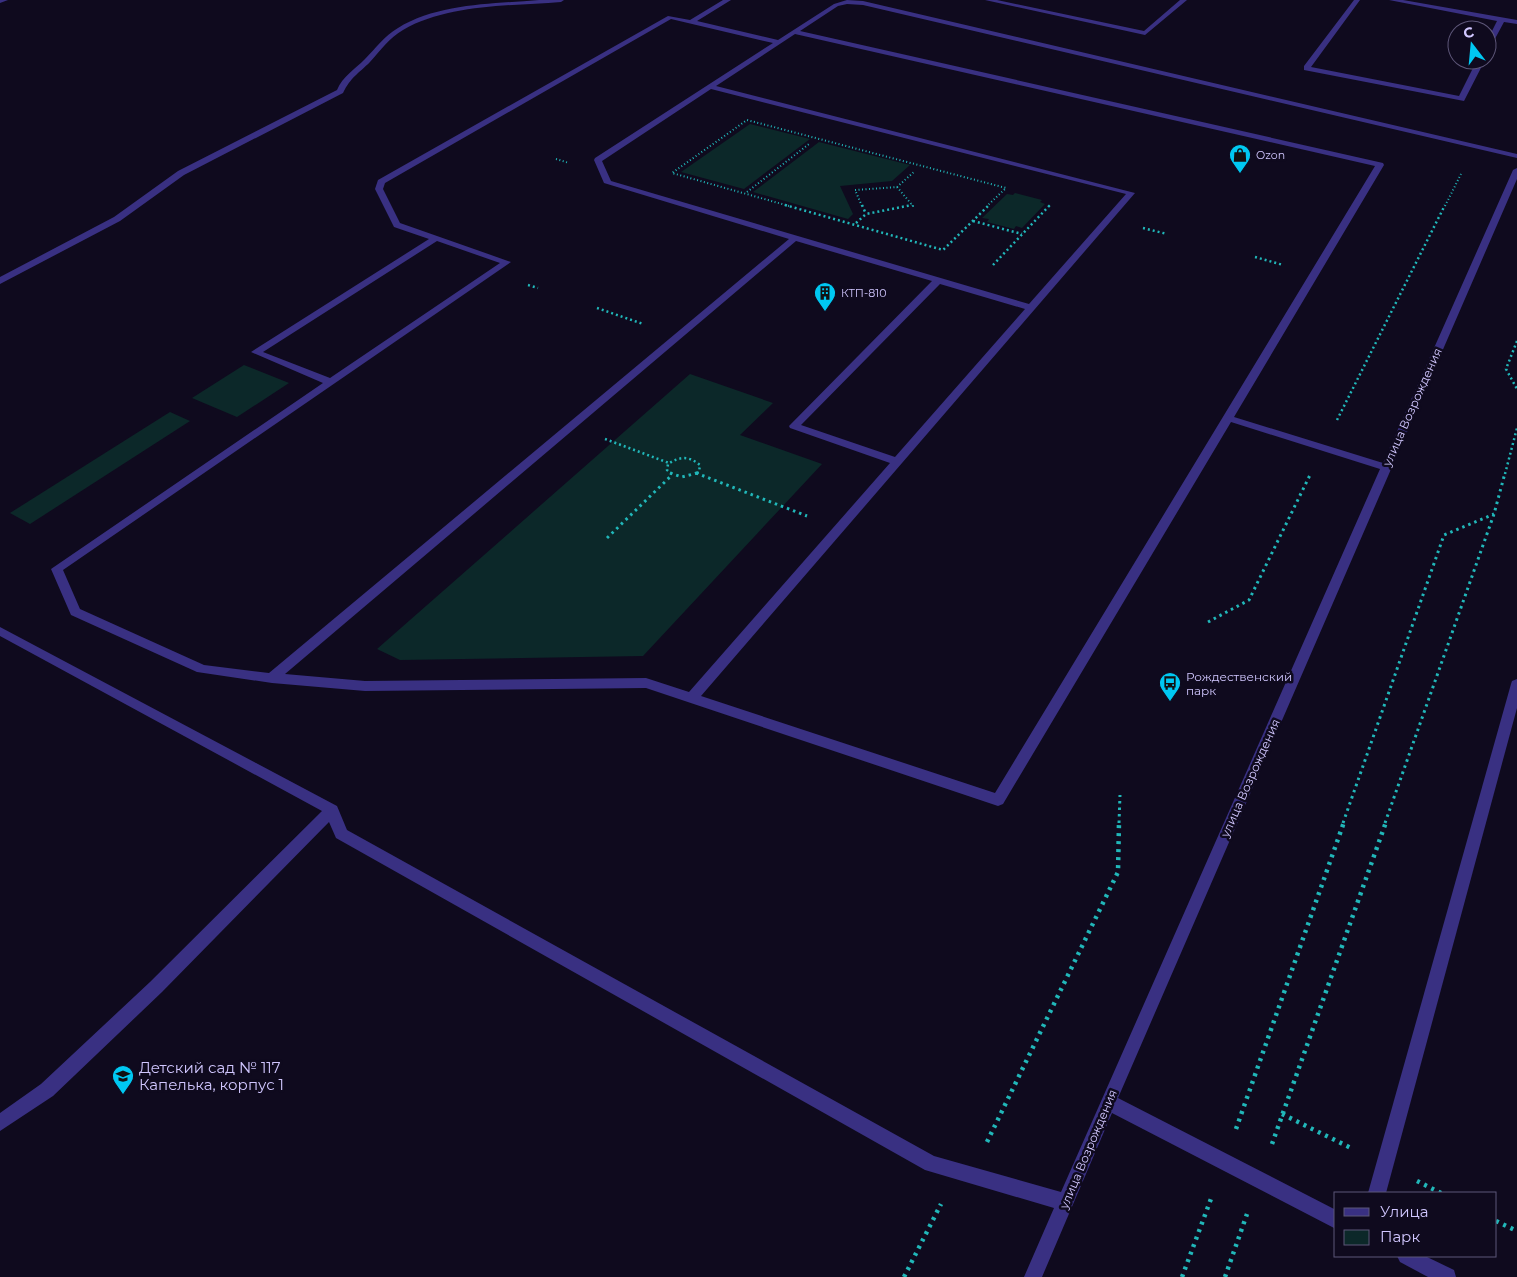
<svg xmlns="http://www.w3.org/2000/svg" width="1517" height="1277" font-family="Montserrat,sans-serif">
<style>
.green{fill:#0c2829}
.lines{fill:none;stroke-linecap:round;stroke-linejoin:round}
.path-far3{stroke:#21b7b9;stroke-width:2;stroke-dasharray:1 2.5;stroke-linecap:butt}
.path-far2{stroke:#21b7b9;stroke-width:2.5;stroke-dasharray:2 3;stroke-linecap:butt}
.path-far1{stroke:#21b7b9;stroke-width:3;stroke-dasharray:2.5 4;stroke-linecap:butt}
.path{stroke:#21b7b9;stroke-width:4.5;stroke-dasharray:3 5;stroke-linecap:butt}
.minor{fill:#393082;fill-rule:evenodd}
.labels{text-anchor:middle;dominant-baseline:central;stroke-width:5;stroke-linejoin:round;paint-order:stroke}
.far-poi-label{font-size:11px;fill:#d1c7ff;stroke:#0f0a1e;text-anchor:start}
.street-label{font-size:12px;fill:#d1c7ff;stroke:#0f0a1e}
.poi-label{font-size:12px;fill:#d1c7ff;stroke:#0f0a1e;text-anchor:start}
.near-poi-label{font-size:15px;fill:#d1c7ff;stroke:#0f0a1e;text-anchor:start}
</style>
<rect width="100%" height="100%" fill="#0f0a1e"/>
<g class="green">
<path d="M750,124L810,139L744,189L681,172Z"/>
<path d="M819,142L910,165L892,181L840,186L853,214L848,219L753,192Z"/>
<path d="M1015,193L1042,200L1040,202L1045,204L1022,228L1016,226L1014,229L987,222L989,219L982,218L1007,194L1013,195Z"/>
<path d="M244,365L289,383L237,417L192,398Z"/>
<path d="M690,374L773,403L740,435L822,464L643,656L400,660L377,649Z"/>
<path d="M170,412L190,421L30,524L10,513Z"/>
</g>
<g class="lines">
<g class="path-far3">
<path d="M556,159L569,163"/>
<path d="M897,187L913,206H912"/>
<path d="M747,192L809,144"/>
<path d="M789,206L672,173L747,120L1006,188L987,206"/>
<path d="M862,206L855,190L897,187L915,171"/>
<path d="M1049,206L1051,204"/>
<path d="M1445,206L1461,174"/>
</g>
<g class="path-far2">
<path d="M785,205L943,250L989,205"/>
<path d="M862,205L866,214"/>
<path d="M973,221L1022,234"/>
<path d="M856,223L866,214L912,205"/>
<path d="M1143,228L1167,234"/>
<path d="M1255,257L1283,265"/>
<path d="M993,265L1050,205"/>
<path d="M528,285L538,288"/>
<path d="M597,308L643,324"/>
<path d="M1517,341L1506,369L1517,389"/>
<path d="M1337,420L1445,205"/>
<path d="M605,439L669,463"/>
<path d="M696,473L699,474"/>
<path d="M672,474L667,470L668,464C680,456 689,456 700,465L699,472L695,474"/>
<path d="M1505,474L1517,428"/>
</g>
<g class="path-far1">
<path d="M670,473L682,477L697,473"/>
<path d="M696,473L807,516"/>
<path d="M607,538L672,475"/>
<path d="M1208,622L1249,600L1310,475"/>
<path d="M1119,823L1120,795"/>
<path d="M1343,823L1444,535L1494,514"/>
<path d="M1385,823L1494,514L1505,473"/>
</g>
<g class="path">
<path d="M1282,1114L1351,1148"/>
<path d="M1236,1129L1344,822"/>
<path d="M987,1142L1118,872L1119,822"/>
<path d="M1272,1144L1386,822"/>
<path d="M1417,1181L1441,1193"/>
<path d="M1496,1221L1517,1231"/>
<path d="M904,1277L941,1204"/>
<path d="M1182,1277L1212,1196"/>
<path d="M1225,1277L1247,1214"/>
</g>
<g class="minor">
<path d="M0,0H8L0,3Z"/>
<path d="M539,0H564L561,2C511,6 448,4 403,30C389,38 381,50 370,62C358,74 351,77 343,93L184,175L120,221L0,284V277L114,217L178,171L337,90C343,76 354,70 365,59C376,48 384,36 398,28C439,3 493,4 539,0Z"/>
<path d="M723,0H731L697,21L778,40L834,4L847,0L863,1L1517,154V158L863,5L847,4L838,6L800,31L1383,163L1384,165L1234,417L1383,463L1513,170L1517,168V179L1118,1098L1336,1210V1229L1112,1113L1042,1277H1024L1054,1208L925,1170L336,838L329,822L162,992L53,1096L0,1131V1113L41,1084L150,982L322,811L0,636V627L337,806L347,830L934,1156L1061,1192L1380,469L1231,422L1003,804L998,806L646,688L365,691L272,683L197,672L71,615L51,569L323,383L251,352L429,239L394,227L375,189L378,180L668,16L690,20ZM671,19L773,43L595,158L594,160L604,183L789,239L269,673L204,665L80,609L63,570L511,262L400,223L383,189L385,183ZM795,34L1375,166L995,793L701,696L1135,193L716,86ZM711,89L1126,194L1029,304L611,181L602,161ZM437,241L500,263L330,378L263,352ZM796,241L932,281L789,426L790,428L890,463L689,692L646,678L365,681L285,674ZM940,284L1025,309L895,457L801,425Z"/>
<path d="M985,0H997L1144,31L1180,0H1187L1145,35Z"/>
<path d="M1354,0H1360L1311,67L1459,96L1477,60H1485L1464,101L1304,70V66Z"/>
<path d="M1389,0H1403L1517,20V24L1504,22L1490,48L1487,50V41L1497,21Z"/>
<path d="M1517,679V708L1386,1193H1368L1511,684L1512,681Z"/>
<path d="M1397,1256H1425L1454,1270L1456,1277H1428L1400,1262Z"/>
</g>
</g>
<defs>
<g id="shop-pin" transform="scale(1.125)"><path d="M0 17L-7.5 6A9.5 9.5 0 1 1 7.5 6Z" fill="#00c8f2" stroke="#0f0a1e"/><path d="M-5-2.5h2.3a2.7 3.5 0 0 1 5.4 0H5L5.5 6h-11ZM-1.5-2.5h3a1.5 2.3 0 0 0-3 0Z" fill="#111"/></g>
<g id="building-pin" transform="scale(1.125)"><path d="M0 17L-7.5 6A9.5 9.5 0 1 1 7.5 6Z" fill="#00c8f2" stroke="#0f0a1e"/><path d="M-4-6H4V6H1V3H-1V6H-4ZM-2.5-4.3h1.7v1.8h-1.7ZM.8-4.3h1.7v1.8H.8ZM-2.5-1h1.7V.8h-1.7ZM.8-1h1.7V.8H.8Z" fill="#111"/></g>
<g id="bus-pin" transform="scale(1.125)"><path d="M0 17L-7.5 6A9.5 9.5 0 1 1 7.5 6Z" fill="#00c8f2" stroke="#0f0a1e"/><path d="M-5-6H5V4H4V6H2V4H-2V6H-4V4H-5ZM-3.5-4V0h7V-4ZM-3.5 1.2v1.5H-2V1.2ZM2 1.2v1.5H3.5V1.2Z" fill="#111"/></g>
<g id="school-pin" transform="scale(1.125)"><path d="M0 17L-7.5 6A9.5 9.5 0 1 1 7.5 6Z" fill="#00c8f2" stroke="#0f0a1e"/><path d="M0-5L7-2L0 1L-7-2ZM-4 1L0 2.5L4 1V4Q0 6-4 4Z" fill="#111"/></g>
</defs>
<g fill-rule="evenodd">
<use href="#shop-pin" x="1240" y="155"/>
<use href="#building-pin" x="825" y="293"/>
<use href="#bus-pin" x="1170" y="683"/>
<use href="#school-pin" x="123" y="1076"/>
</g>
<g class="labels">
<g class="far-poi-label">
<text x="1256" y="155">Ozon</text>
<text x="841" y="293">КТП-810</text>
</g>
<g class="street-label">
<text transform="translate(1412 407) rotate(-66)">улица Возрождения</text>
<text transform="translate(1250 778) rotate(-66)">улица Возрождения</text>
<text transform="translate(1088 1149) rotate(-67)">улица Возрождения</text>
</g>
<g class="poi-label">
<text x="1186" y="676">Рождественский<tspan x="1186" dy="14">парк</tspan></text>
</g>
<g class="near-poi-label">
<text x="139" y="1067">Детский сад № 117<tspan x="139" dy="17">Капелька, корпус 1</tspan></text>
</g>
</g>
<rect x="1334" y="1192" width="162" height="65" fill="#0f0a1e" stroke="#5d5678"/>
<rect x="1344" y="1208" width="25" height="8" fill="#393082" stroke="#5d5678"/>
<text x="1380" y="1217" font-size="15" fill="#d1c7ff">Улица</text>
<rect x="1344" y="1230" width="25" height="15" fill="#0c2829" stroke="#5d5678"/>
<text x="1380" y="1242" font-size="15" fill="#d1c7ff">Парк</text>
<g transform="translate(1472 45) rotate(344)"><circle r="24" fill="#0f0a1e" stroke="#5d5678"/>
<path d="M0-4L9 19L0 12L-9 19Z" fill="#00c8f2"/>
<text y="-8" font-size="14" font-weight="bold" text-anchor="middle" fill="#d1c7ff">С</text>
</g>
</svg>
